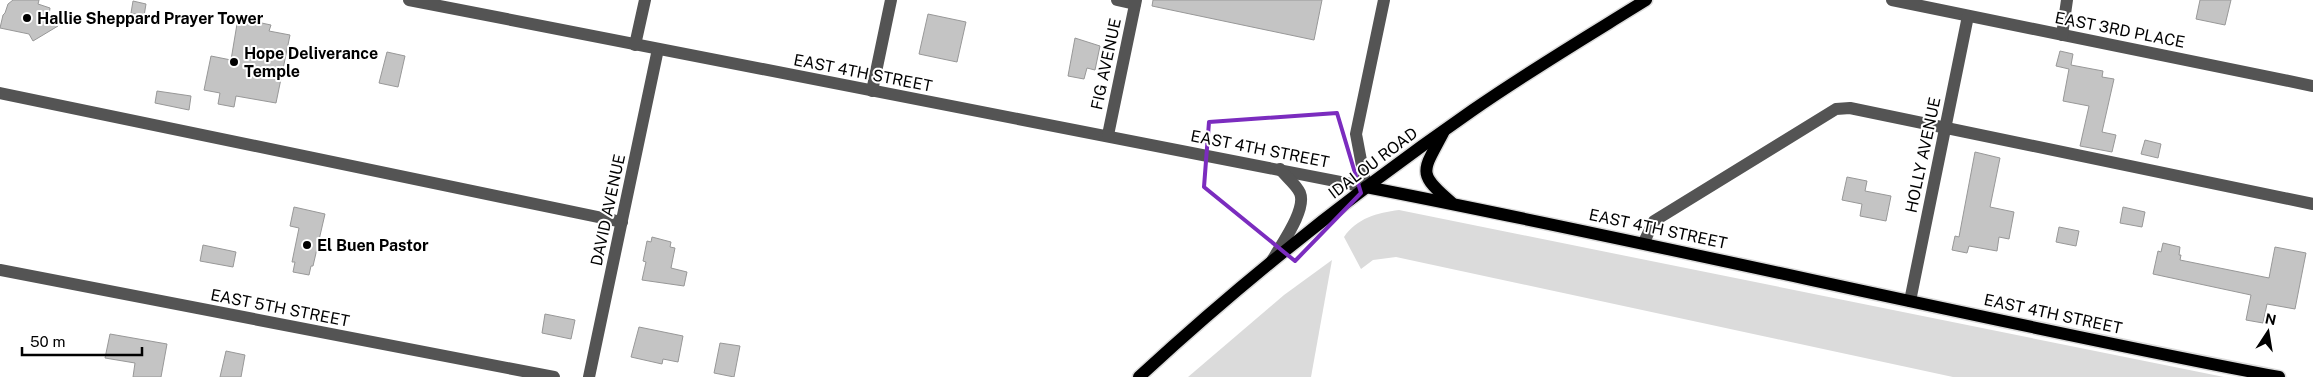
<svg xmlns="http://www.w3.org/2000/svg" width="2313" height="377" font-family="'Public Sans',sans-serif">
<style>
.green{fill:#dbdbdb}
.building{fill:#c4c4c4;stroke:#989898}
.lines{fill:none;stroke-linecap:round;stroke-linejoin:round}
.major-casing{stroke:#dbdbdb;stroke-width:15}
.minor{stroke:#545454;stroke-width:12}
.major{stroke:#000;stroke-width:12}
.marked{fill:none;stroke:#7b2cbf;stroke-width:4;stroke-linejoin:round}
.poi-dot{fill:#000;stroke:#fff;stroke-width:2}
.labels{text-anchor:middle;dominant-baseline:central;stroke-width:4;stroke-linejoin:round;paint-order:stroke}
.poi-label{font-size:16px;font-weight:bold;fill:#000;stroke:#fff;text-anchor:start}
.street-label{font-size:16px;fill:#000;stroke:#fff}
</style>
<rect width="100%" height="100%" fill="#fff"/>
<g class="green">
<path d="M1399,210L2224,377H1953L1396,257L1373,260L1361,269L1344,237C1357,218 1377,213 1399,210Z"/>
<path d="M1332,260L1311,377H1188L1284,295Z"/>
</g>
<g class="building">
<path d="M13,0H39L38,4L50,8L49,15L52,16L58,26L33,41L29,34L0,28L3,15L5,13L8,4Z"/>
<path d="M1153,0H1322L1314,40L1152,6Z"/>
<path d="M2200,0H2231L2225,25L2196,19Z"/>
<path d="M133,1L146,4L144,16L131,13Z"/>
<path d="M928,14L966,22L957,62L919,54Z"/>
<path d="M238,18L271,25L269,31L290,35L276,103L236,96L234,107L218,104L220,93L204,90L211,56L231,60Z"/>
<path d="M1075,38L1100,46L1095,70L1087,68L1084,79L1068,76Z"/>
<path d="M2060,51L2073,54L2071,65L2103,71L2102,77L2114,79L2102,132L2116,135L2112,152L2080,146L2089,106L2063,101L2069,69L2056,66Z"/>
<path d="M387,52L405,56L398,87L379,83Z"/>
<path d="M157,91L191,96L189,110L155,103Z"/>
<path d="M2145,140L2161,144L2158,158L2141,154Z"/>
<path d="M1975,152L2000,158L1990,207L2014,212L2009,239L1999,237L1997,251L1969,246L1967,253L1952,250L1955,236L1959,237Z"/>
<path d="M1847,177L1867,181L1865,191L1891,196L1886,221L1860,216L1862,204L1842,200Z"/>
<path d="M294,207L325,214L313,266H311L309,275L293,272L295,262H292L299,228L290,226Z"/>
<path d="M2123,207L2145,212L2142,227L2120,223Z"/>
<path d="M2059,227L2079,231L2076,246L2056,242Z"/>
<path d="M652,237L671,242L670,247L675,248L671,268L687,272L684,286L642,280L646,262L643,261L647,241L651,242Z"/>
<path d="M2163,243L2180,247L2179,255H2181L2180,260L2269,278L2275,247L2306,253L2295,309L2267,304L2263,323L2246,320L2251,295L2153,274L2158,251L2161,252Z"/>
<path d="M203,245L236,252L233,267L200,261Z"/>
<path d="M545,314L575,320L571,339L542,333Z"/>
<path d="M639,327L683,336L678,362L663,359L662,364L631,357Z"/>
<path d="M110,334L167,344L161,377H133L135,363L105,358Z"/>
<path d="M720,343L740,346L734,377L714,373Z"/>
<path d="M226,351L245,355L241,377H220Z"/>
</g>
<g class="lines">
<g class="major-casing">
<g id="major">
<path d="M1443,133C1423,171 1416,173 1451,202"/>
<path d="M1366,187C1672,246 1974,319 2279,377"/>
<path d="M1139,377C1244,280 1356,191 1473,110C1529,71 1588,36 1646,0"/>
</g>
</g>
<g class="minor">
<path d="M409,0L1366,187L1356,134L1384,0"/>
<path d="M1117,0L1135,4"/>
<path d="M1892,0L2313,86"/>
<path d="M2062,35L2067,0"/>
<path d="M635,45L645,0"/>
<path d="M872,91L891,0"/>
<path d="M0,93L622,222"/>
<path d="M1108,135L1136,0"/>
<path d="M1644,242L1654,221L1836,109L1850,108L2313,204"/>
<path d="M1272,261C1280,246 1307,210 1300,193C1296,184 1286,177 1280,169"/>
<path d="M0,270L554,377"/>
<path d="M1910,301L1968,16"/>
<path d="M589,377L658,49"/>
</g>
<use href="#major" class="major"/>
</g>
<path class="marked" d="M1337,113L1361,193L1295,261L1204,187L1209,122Z"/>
<g class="poi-dot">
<circle cx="27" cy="18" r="5"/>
<circle cx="234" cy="62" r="5"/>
<circle cx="307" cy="245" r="5"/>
</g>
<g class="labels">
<g class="poi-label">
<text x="37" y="18">Hallie Sheppard Prayer Tower</text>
<text x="244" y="53">Hope Deliverance<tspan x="244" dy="18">Temple</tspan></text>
<text x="317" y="245">El Buen Pastor</text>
</g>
<g class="street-label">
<text transform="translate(2120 30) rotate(11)">EAST 3RD PLACE</text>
<text transform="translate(1106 64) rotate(-78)">FIG AVENUE</text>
<text transform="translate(863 73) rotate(11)">EAST 4TH STREET</text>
<text transform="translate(1260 149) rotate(11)">EAST 4TH STREET</text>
<text transform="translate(1923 155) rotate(-78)">HOLLY AVENUE</text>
<text transform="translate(1373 163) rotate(-37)">IDALOU ROAD</text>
<text transform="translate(608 210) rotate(-78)">DAVID AVENUE</text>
<text transform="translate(1658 229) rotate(12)">EAST 4TH STREET</text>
<text transform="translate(280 308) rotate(11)">EAST 5TH STREET</text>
<text transform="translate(2053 314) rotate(12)">EAST 4TH STREET</text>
</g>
</g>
<g transform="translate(2268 332) rotate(12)" stroke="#ffffff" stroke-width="4" paint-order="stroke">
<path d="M0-4L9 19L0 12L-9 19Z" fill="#000000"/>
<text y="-8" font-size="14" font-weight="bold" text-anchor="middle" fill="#000000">N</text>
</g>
<path d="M22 347v8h120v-8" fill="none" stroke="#000000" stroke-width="2.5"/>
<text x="30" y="347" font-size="15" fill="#000000" stroke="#ffffff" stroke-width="4" paint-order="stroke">50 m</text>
</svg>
